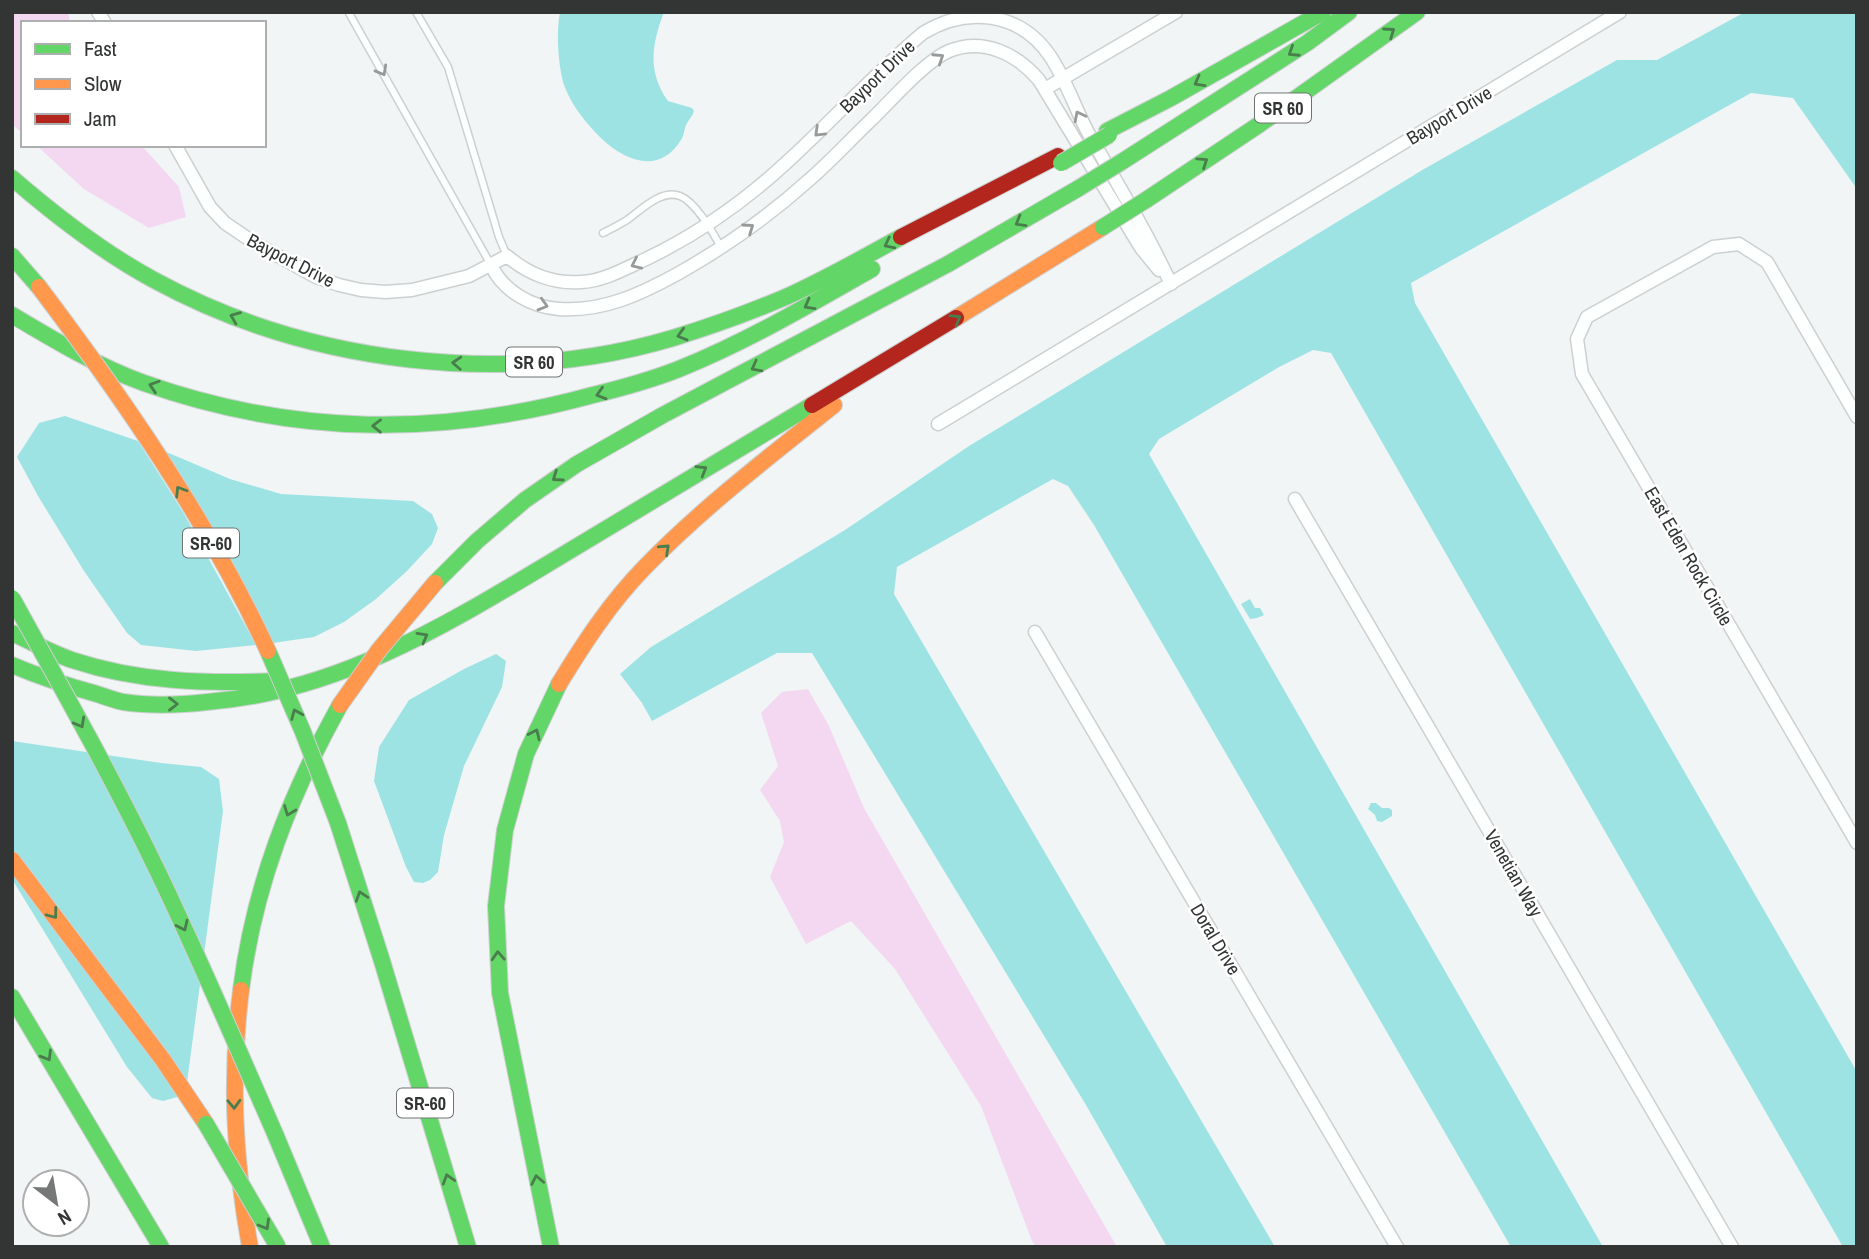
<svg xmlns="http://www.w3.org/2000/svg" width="1869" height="1259" font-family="'Archivo Narrow',sans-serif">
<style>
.green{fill:#f4d8f1}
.water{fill:#9ee3e4}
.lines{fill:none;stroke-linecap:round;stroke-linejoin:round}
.lane-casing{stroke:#cdd0d0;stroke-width:9}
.street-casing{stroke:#cdd0d0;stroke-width:15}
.fast-casing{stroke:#cdd0d0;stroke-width:18}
.slow-casing{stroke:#cdd0d0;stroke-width:18}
.jam-casing{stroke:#cdd0d0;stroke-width:18}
.lane{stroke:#fdfefe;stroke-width:6}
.street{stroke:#fdfefe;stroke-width:12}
.fast{stroke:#63d668;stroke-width:16}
.slow{stroke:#ff974d;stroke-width:16}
.jam{stroke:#b3261e;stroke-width:16}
.fast-bridge-casing{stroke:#cdd0d0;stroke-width:18;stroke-linecap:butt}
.slow-bridge-casing{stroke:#cdd0d0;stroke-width:18;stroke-linecap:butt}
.fast-bridge{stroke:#63d668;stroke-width:16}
.slow-bridge{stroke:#ff974d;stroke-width:16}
.oneway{stroke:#497d4c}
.oneway2{stroke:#989a9a}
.labels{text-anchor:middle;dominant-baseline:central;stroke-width:5;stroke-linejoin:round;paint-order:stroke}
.shield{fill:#fff;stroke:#707272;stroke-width:2}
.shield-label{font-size:18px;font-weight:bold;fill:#333535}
.street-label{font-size:19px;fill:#333535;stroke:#fff}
</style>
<rect width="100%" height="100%" fill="#f1f5f5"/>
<g class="green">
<path d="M12,12H68L70,23H23V134L12,124Z"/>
<path d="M36,145H141L179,187L186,217L149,228L84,189Z"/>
<path d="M808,689L829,726L864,808L1117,1247H1036L1032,1241L981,1106L895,969L851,921L806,944L770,877L784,842L780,821L760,790L778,766L761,713L782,692Z"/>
</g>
<g class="water">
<path d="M560,12H664C652,44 647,71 668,101L692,108L694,111C692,117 689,119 686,125C684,130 684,136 681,140C657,179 618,157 595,132C582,118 569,101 563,82C558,61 556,33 560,12Z"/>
<path d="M1745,12H1857V189L1793,98L1751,93L1411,283L1415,303L1857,1072V1247H1843L1331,353L1313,350L1279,367L1159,439L1149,454L1603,1247H1511L1094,525L1068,486L1053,479L897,567L894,594L1275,1247H1167L1086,1105L812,653H777L652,721L642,703L620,674L651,647L845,530L969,446L1424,169L1617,60H1657Z"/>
<path d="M65,416L138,441L183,512L256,645L196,651L141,645L127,633L84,571L38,496L17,457L39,423Z"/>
<path d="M164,451L230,479L281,494L413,501L432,514L438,528L432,544L407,571L376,599L344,622L314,637L273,643Z"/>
<path d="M1250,599L1255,608H1260L1264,615L1257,618L1250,619L1241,604Z"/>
<path d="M496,654L506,661L502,687L464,766L444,835L438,872L430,880L423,883L414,882L406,867L374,781L379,747L409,700L464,669Z"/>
<path d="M12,741L161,763L201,767L219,779L223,811L186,1090L177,1097L163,1101L152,1098L127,1067L12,879Z"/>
<path d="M1371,803H1376L1382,808H1389L1392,810V816L1382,822L1377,821L1375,815L1368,809Z"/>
</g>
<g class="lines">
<g class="lane-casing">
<g id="lane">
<path d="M350,12L349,13L491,265"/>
<path d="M416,12L448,67L499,237L507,256"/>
<path d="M603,233C611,229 619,225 627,220C641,210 661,189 680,196C696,202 713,233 721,247"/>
</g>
</g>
<g class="street-casing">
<g id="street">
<path d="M98,12L105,23"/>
<path d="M1045,89L1176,12"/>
<path d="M175,145L210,207L225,223L253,242L316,277L339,285L361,290L385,292L412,290L469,276L507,256C528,274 554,284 581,282C604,281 626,268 646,259C698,234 745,201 787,162C833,120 875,73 923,33C967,6 1020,12 1050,56C1067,81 1076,112 1091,138C1119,186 1147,233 1171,284"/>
<path d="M491,265C503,291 531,307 559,309C603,312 641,294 679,273C725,247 769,216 809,180C830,162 849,141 870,121C890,102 925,61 949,51C983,37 1017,54 1039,80L1141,248L1159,270"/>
<path d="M1857,417L1767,262L1739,244L1713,247L1587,317L1577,339L1582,374L1857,843"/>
<path d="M938,424L1620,12"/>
<path d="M1295,499L1732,1247"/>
<path d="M1035,632L1397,1247"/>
</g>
</g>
<g class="fast-casing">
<g id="fast">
<path d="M1107,131L1171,98L1323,12"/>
<path d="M1123,161L1307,43L1349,12"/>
<path d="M12,178C56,216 102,252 154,280C308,364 505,388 673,338C712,326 751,312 788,296C826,279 864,257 901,237"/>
<path d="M1146,200L1260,124L1417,12"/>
<path d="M12,256L39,287"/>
<path d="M12,315C54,340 97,366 144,383C294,436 440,437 593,395C622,388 651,380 679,369C746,342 809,305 872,269"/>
<path d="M435,583L477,541L525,500L577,464L663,415L948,264L1079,188"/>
<path d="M12,633C32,642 51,653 72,660C138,682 207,684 276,681"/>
<path d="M12,665C40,677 68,686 97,694C106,697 114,700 123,702C150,706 180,705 207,702C340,692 451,622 561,556C645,506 728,455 812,405"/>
<path d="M338,823L382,961L468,1247"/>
<path d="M241,990C254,886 290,795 340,705"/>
<path d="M12,997L161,1247"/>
<path d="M276,1136L322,1247"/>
<path d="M551,1247L500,993L496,906L505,830L526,754L559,684"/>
</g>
</g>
<g class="slow-casing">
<g id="slow">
<path d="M956,318L1103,227"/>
<path d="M559,684C584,643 610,603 644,568C702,508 769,457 834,405"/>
<path d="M12,860L163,1060L206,1124"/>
<path d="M241,990C230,1079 234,1158 250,1247"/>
</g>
</g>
<g class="jam-casing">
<g id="jam">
<path d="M901,237L1058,156"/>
<path d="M812,405L956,318"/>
</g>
</g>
<use href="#lane" class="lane"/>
<use href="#street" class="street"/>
<use href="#fast" class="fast"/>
<use href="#slow" class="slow"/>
<use href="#jam" class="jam"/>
<g class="fast-bridge-casing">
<g id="fast-bridge">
<path d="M1061,163L1109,135"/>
<path d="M1079,188L1123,161"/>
<path d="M1103,227L1146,200"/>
<path d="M12,598C62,688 112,777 157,870C199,957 237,1047 276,1136"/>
<path d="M268,651L303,732L338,823"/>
<path d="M206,1124L278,1247"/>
</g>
</g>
<g class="slow-bridge-casing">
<g id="slow-bridge">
<path d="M39,287C125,401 208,521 268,651"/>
<path d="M340,705L379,650L435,583"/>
</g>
</g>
<use href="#fast-bridge" class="fast-bridge"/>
<use href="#slow-bridge" class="slow-bridge"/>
</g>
<defs><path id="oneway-chevron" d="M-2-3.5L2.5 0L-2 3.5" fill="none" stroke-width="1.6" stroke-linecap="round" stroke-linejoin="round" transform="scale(1.75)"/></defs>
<g class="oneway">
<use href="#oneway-chevron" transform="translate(1390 32) rotate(-35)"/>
<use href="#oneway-chevron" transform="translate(1293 52) rotate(147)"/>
<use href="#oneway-chevron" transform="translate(1199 82) rotate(151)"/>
<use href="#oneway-chevron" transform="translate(1203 162) rotate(-34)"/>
<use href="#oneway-chevron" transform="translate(1020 222) rotate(150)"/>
<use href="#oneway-chevron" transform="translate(889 244) rotate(153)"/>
<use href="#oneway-chevron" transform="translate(809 305) rotate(151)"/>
<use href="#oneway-chevron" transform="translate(235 317) rotate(-158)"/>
<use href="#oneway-chevron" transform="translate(956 319) rotate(-31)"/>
<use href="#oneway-chevron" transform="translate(682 335) rotate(164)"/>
<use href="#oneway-chevron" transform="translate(457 363) rotate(-177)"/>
<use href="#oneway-chevron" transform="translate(756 367) rotate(152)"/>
<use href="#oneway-chevron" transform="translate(154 386) rotate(-162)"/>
<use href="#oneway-chevron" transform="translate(601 394) rotate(163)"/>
<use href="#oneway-chevron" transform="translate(377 426) rotate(-179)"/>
<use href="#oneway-chevron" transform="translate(702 470) rotate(-31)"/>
<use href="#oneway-chevron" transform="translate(557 477) rotate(145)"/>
<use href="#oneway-chevron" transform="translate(180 491) rotate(-122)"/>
<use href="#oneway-chevron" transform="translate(665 549) rotate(-43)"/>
<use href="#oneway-chevron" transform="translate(423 637) rotate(-29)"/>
<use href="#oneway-chevron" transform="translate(173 704)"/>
<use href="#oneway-chevron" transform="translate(296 714) rotate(-113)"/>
<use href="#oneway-chevron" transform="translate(80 723) rotate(61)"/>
<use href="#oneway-chevron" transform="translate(535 734) rotate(-65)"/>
<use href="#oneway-chevron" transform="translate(289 811) rotate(111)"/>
<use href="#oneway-chevron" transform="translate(361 896) rotate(-108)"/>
<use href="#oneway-chevron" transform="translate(53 914) rotate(53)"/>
<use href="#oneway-chevron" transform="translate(183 926) rotate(65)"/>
<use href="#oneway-chevron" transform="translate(498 956) rotate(-93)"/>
<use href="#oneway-chevron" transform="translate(47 1056) rotate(59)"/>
<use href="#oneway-chevron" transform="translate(234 1104) rotate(88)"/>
<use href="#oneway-chevron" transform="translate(448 1179) rotate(-107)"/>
<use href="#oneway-chevron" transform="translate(537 1180) rotate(-101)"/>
<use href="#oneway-chevron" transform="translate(265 1225) rotate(60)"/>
</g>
<g class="oneway2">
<use href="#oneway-chevron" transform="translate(939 58) rotate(-33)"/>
<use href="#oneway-chevron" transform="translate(382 71) rotate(61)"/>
<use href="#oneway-chevron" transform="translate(1079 116) rotate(-117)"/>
<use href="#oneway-chevron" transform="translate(819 132) rotate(136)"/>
<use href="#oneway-chevron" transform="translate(749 228) rotate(-35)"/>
<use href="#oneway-chevron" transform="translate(636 264) rotate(155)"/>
<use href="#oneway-chevron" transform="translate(543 305) rotate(16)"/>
</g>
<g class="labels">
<g class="shield">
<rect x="1255" y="93.5" width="56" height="29" rx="5"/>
<rect x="506" y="347.5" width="56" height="29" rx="5"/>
<rect x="183" y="528.5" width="56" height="29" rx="5"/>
<rect x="397" y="1088.5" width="56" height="29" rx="5"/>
</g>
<g class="shield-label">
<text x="1283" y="108">SR 60</text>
<text x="534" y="362">SR 60</text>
<text x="211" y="543">SR-60</text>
<text x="425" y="1103">SR-60</text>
</g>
<g class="street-label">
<text transform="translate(877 76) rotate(-44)">Bayport Drive</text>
<text transform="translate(1449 115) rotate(-31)">Bayport Drive</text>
<text transform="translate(291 260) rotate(27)">Bayport Drive</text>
<text transform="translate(1689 556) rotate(60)">East Eden Rock Circle</text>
<text transform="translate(1514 873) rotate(60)">Venetian Way</text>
<text transform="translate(1216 939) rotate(59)">Doral Drive</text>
</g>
</g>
<rect width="1869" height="1259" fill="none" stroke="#333535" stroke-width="28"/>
<rect x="21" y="21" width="245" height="126" fill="#ffffff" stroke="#adaeae" stroke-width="2"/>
<rect x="35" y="44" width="35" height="10" fill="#63d668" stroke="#adaeae" stroke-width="2"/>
<text x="84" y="56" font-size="21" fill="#333535">Fast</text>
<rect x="35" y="79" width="35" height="10" fill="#ff974d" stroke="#adaeae" stroke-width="2"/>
<text x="84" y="91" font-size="21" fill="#333535">Slow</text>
<rect x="35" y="114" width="35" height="10" fill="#b3261e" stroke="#adaeae" stroke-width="2"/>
<text x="84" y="126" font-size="21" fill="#333535">Jam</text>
<g transform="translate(56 1203) rotate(149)"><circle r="33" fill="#ffffff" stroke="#adaeae" stroke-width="2"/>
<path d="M0-5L12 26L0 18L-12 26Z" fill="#767878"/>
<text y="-10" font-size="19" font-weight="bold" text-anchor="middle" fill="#333535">N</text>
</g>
</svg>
